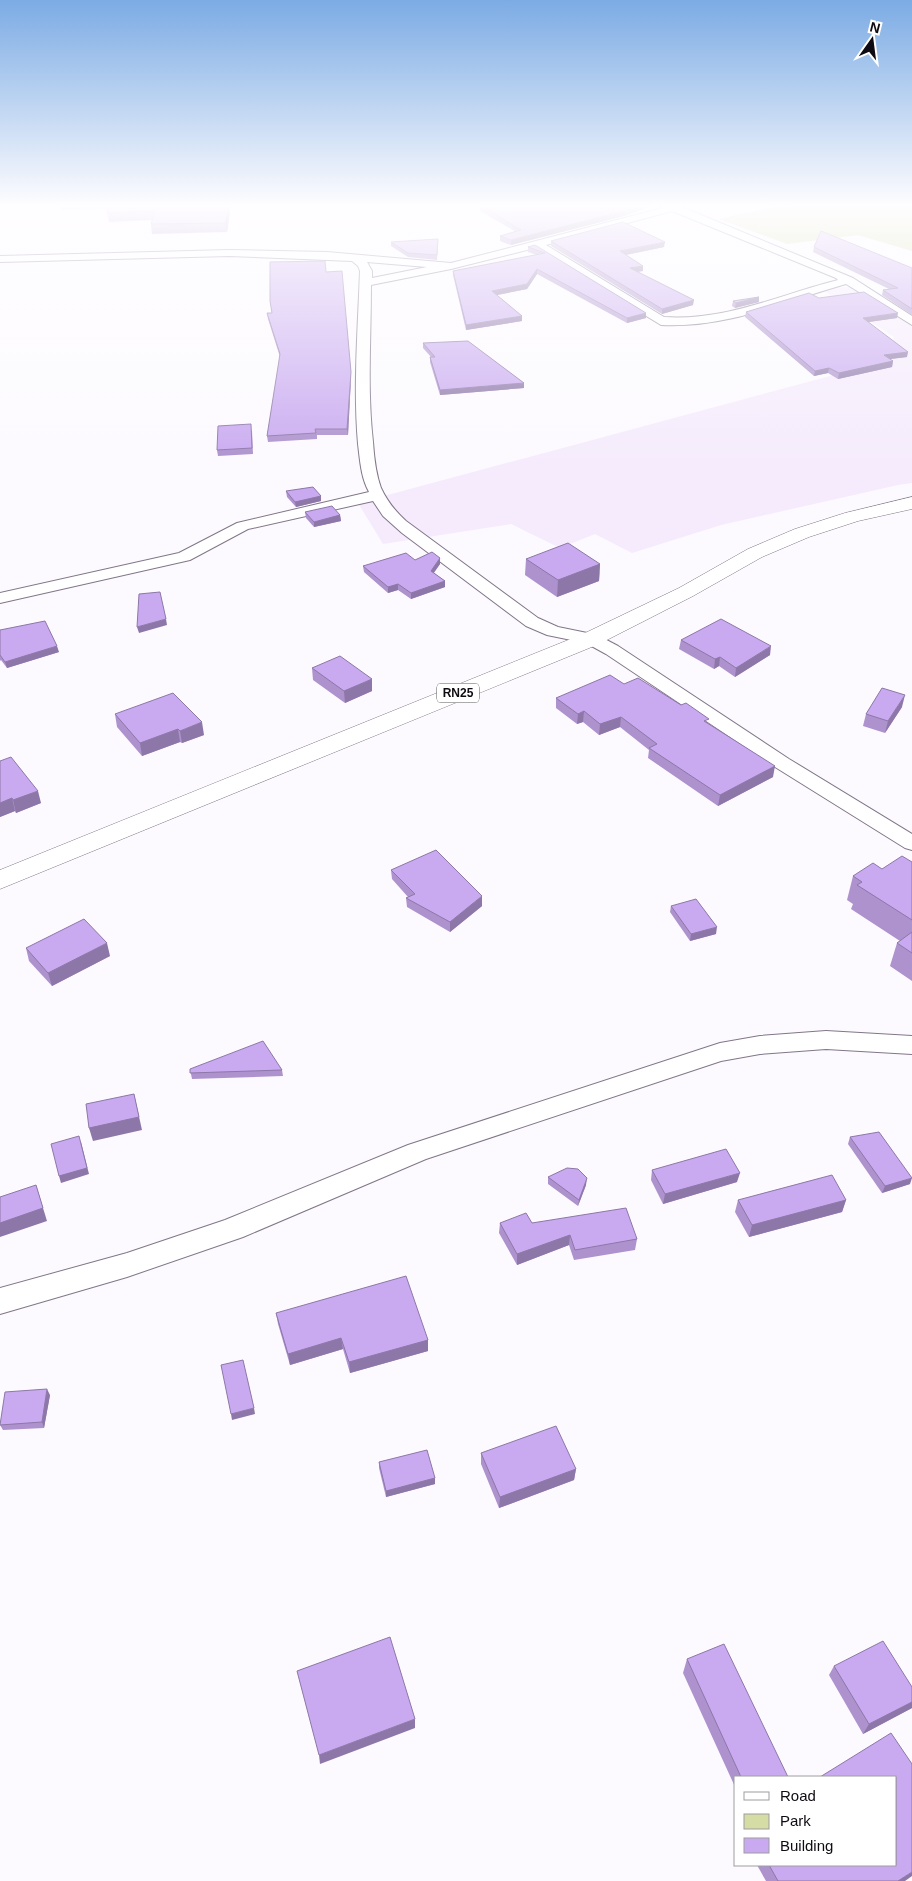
<svg xmlns="http://www.w3.org/2000/svg" width="912" height="1881" font-family="Arial,sans-serif">
<style>
.built{fill:#f5ebfc}
.green{fill:#d6dda4}
.lines{fill:none;stroke-linecap:round;stroke-linejoin:round}
.street-casing{stroke:#817689;stroke-width:2}
.primary-casing{stroke:#817689;stroke-width:1}
.street{fill:#fff;fill-rule:evenodd}
.primary{fill:#fff;fill-rule:evenodd}
.wall{fill:#ad92ce}
.shaded-wall{fill:#8d77a8}
.building{fill:#c9aaf0;stroke:#8d77a8}
.labels{text-anchor:middle;dominant-baseline:central;stroke-width:5;stroke-linejoin:round;paint-order:stroke}
.shield{fill:#fff;stroke:#575459;stroke-width:1}
.shield-label{font-size:12px;font-weight:bold;fill:#0f0b12}
</style>
<rect width="100%" height="100%" fill="#fcfafe"/>
<path class="built" d="M865,286L912,319V483L898,485L721,525L632,553L595,534L560,548L511,524L383,544L358,503L886,361L894,337L821,289Z"/>
<path class="green" d="M822,203H912V251L858,235L787,244L719,219L768,208Z"/>
<g class="lines">
<g class="street-casing">
<g id="street">
<path d="M660,203H689L682,207L853,278L912,316V325L846,284C782,302 729,328 661,325L535,248L451,269L371,285C371,338 367,390 373,442C374,457 376,474 381,488C387,501 395,511 406,521L538,618L558,627L597,635L618,646L789,759L912,834V850L905,848L775,767L606,654L586,643L547,635L526,626L402,533L383,516L373,501L248,529L190,560L0,603V593L179,553L237,523L369,492C361,478 360,460 358,444C353,386 358,328 360,271L358,266L352,261L229,256L0,262V256L229,250L327,252L451,263L655,210L663,207ZM672,211L836,278L838,280C779,295 726,321 664,317L546,245ZM367,262L427,267L372,278V271Z"/>
<path d="M826,1031L912,1036V1054L826,1049L760,1054L721,1061L426,1159L243,1237L127,1277L0,1314V1288L127,1253L225,1220L408,1145L720,1043L760,1036Z"/>
</g>
</g>
<g class="primary-casing">
<path id="primary" d="M912,497V509L858,521L809,537L762,557L693,596L599,644L0,889V870L583,634L679,588L748,549L795,529L845,513Z"/>
</g>
<use href="#street" class="street"/>
<use href="#primary" class="primary"/>
</g>
<g class="wall">
<path d="M59,203H231L227,232L152,234L151,224L152,220L109,222L107,213L108,209L61,210Z"/>
<path d="M658,204L624,216L511,245L500,241V236L515,231L480,211V205Z"/>
<path d="M438,239L437,260L408,257L391,246V242Z"/>
<path d="M551,241L664,247L626,255L643,271L637,272L693,305L662,314L551,246Z"/>
<path d="M535,245L646,318L627,323L537,274L527,289L497,295L522,321L466,330L453,275V271L537,255L528,252V247Z"/>
<path d="M814,247L912,268V315L882,295L883,290L889,289L813,252Z"/>
<path d="M326,272L351,378L348,435H317V439L268,442L267,436L280,357L268,319L267,313H272L270,301Z"/>
<path d="M819,298L897,318L868,322L907,357L889,359L893,361L892,367L838,379L828,373L814,376L745,317L746,312Z"/>
<path d="M733,301L759,302L735,308L732,306Z"/>
<path d="M423,343L524,388L440,395L430,362V357H431L423,348Z"/>
<path d="M252,430L253,454L218,456L217,450Z"/>
<path d="M286,491L321,496V501L296,507L287,497Z"/>
<path d="M305,512L340,515L341,521L314,527L306,518Z"/>
<path d="M526,559L600,564L599,581L557,597L525,575Z"/>
<path d="M415,560L440,564L434,573L445,581V587L411,599L398,590L388,593L364,572L363,566Z"/>
<path d="M0,630L59,652L7,668L1,660L0,661Z"/>
<path d="M681,640L770,655L735,677L719,666L714,669L679,649Z"/>
<path d="M312,668L372,691L345,703L313,680Z"/>
<path d="M624,684L708,723L773,777L718,806L648,758L649,750L620,727L599,735L583,722L577,724L556,708V698Z"/>
<path d="M902,707L885,733L863,726L866,714Z"/>
<path d="M115,714L204,735L182,743L180,742L142,756L117,727Z"/>
<path d="M0,761L41,803L16,813L15,811L0,817Z"/>
<path d="M912,862V981L890,966L897,943L900,941L851,909L853,904L847,900L853,876Z"/>
<path d="M391,870L482,906L450,932L407,907L406,898L408,897L392,879Z"/>
<path d="M671,906L716,934L690,941L670,912Z"/>
<path d="M26,948L110,956L52,986L29,961Z"/>
<path d="M190,1069L282,1070L283,1076L192,1079Z"/>
<path d="M850,1137L910,1184L882,1193L848,1144Z"/>
<path d="M652,1170L737,1182L663,1204L651,1180Z"/>
<path d="M548,1177L586,1185L578,1206L548,1184Z"/>
<path d="M738,1200H846L842,1212L749,1237L735,1212Z"/>
<path d="M500,1223H532L637,1239L635,1250L574,1260L569,1245L517,1265L499,1233Z"/>
<path d="M276,1313L428,1340V1351L350,1373L343,1349L290,1365L278,1324Z"/>
<path d="M50,1395L44,1428L3,1430L0,1425Z"/>
<path d="M481,1453L576,1469L574,1480L499,1508L481,1464Z"/>
<path d="M379,1462L435,1478V1484L386,1497L379,1468Z"/>
<path d="M687,1659L788,1777H736V1789L683,1673Z"/>
<path d="M834,1666L912,1687V1708L863,1734L829,1675Z"/>
<path d="M757,1865H896L905,1881H766Z"/>
</g>
<g class="shaded-wall">
<path d="M228,203H231L227,232L226,223Z"/>
<path d="M646,203H659L624,216L511,245V240Z"/>
<path d="M731,203H748L731,205Z"/>
<path d="M665,242L664,247L620,256V251Z"/>
<path d="M643,266V271L629,273L630,268Z"/>
<path d="M537,269V274L527,289L492,296V291Z"/>
<path d="M759,297V302L735,308L736,303Z"/>
<path d="M694,300L693,305L662,314V309Z"/>
<path d="M646,313V318L627,323V318Z"/>
<path d="M898,313L897,318L862,323L863,318Z"/>
<path d="M522,316V321L466,330V325Z"/>
<path d="M908,352L907,357L883,360L884,355Z"/>
<path d="M893,361L892,367L838,379L839,373Z"/>
<path d="M829,368L828,373L814,376L815,371Z"/>
<path d="M351,372V378L348,435L347,429Z"/>
<path d="M524,383V388L440,395V390Z"/>
<path d="M321,496V501L296,507L295,502Z"/>
<path d="M340,515L341,521L314,527V522Z"/>
<path d="M440,558V564L431,576V571Z"/>
<path d="M600,564L599,581L557,597L558,580Z"/>
<path d="M445,581V587L411,599V593Z"/>
<path d="M398,584V590L388,593V587Z"/>
<path d="M166,619L167,625L139,633L137,627Z"/>
<path d="M57,646L59,652L7,668L5,662Z"/>
<path d="M771,646L770,655L735,677L736,668Z"/>
<path d="M720,657L719,666L714,669L715,659Z"/>
<path d="M372,679V691L345,703L344,691Z"/>
<path d="M905,695L902,707L885,733L888,721Z"/>
<path d="M584,711L583,722L577,724L578,714Z"/>
<path d="M621,717L620,727L599,735L600,724Z"/>
<path d="M202,722L204,735L182,743L180,731Z"/>
<path d="M178,729L180,742L142,756L140,743Z"/>
<path d="M775,766L773,777L718,806L720,795Z"/>
<path d="M38,791L41,803L16,813L13,800Z"/>
<path d="M12,798L15,811L0,817V803Z"/>
<path d="M482,896V906L450,932V922Z"/>
<path d="M717,927L716,934L690,941L691,934Z"/>
<path d="M107,943L110,956L52,986L48,973Z"/>
<path d="M134,1094L142,1130L93,1141L89,1128Z"/>
<path d="M81,1142L89,1174L61,1183L59,1176Z"/>
<path d="M740,1173L737,1182L663,1204L665,1194Z"/>
<path d="M587,1178L586,1185L578,1206L579,1200Z"/>
<path d="M912,1178L910,1184L882,1193L885,1186Z"/>
<path d="M36,1185L47,1221L0,1237V1223Z"/>
<path d="M846,1200L842,1212L749,1237L752,1225Z"/>
<path d="M570,1235L569,1245L517,1265V1254Z"/>
<path d="M341,1338L343,1349L290,1365L288,1354Z"/>
<path d="M428,1340V1351L350,1373L349,1362Z"/>
<path d="M47,1389L50,1395L44,1428L42,1422Z"/>
<path d="M254,1408L255,1414L232,1420L231,1414Z"/>
<path d="M576,1469L574,1480L499,1508L500,1497Z"/>
<path d="M435,1478V1484L386,1497V1491Z"/>
<path d="M912,1702V1708L863,1734L869,1724Z"/>
<path d="M415,1719V1728L320,1764L319,1755Z"/>
<path d="M912,1872V1876L905,1881H898Z"/>
</g>
<g class="building">
<path d="M108,203H228L226,223L151,224L155,211L107,213Z"/>
<path d="M489,203H646L624,211L511,240L500,236L521,230L480,205Z"/>
<path d="M623,222L665,242L620,251L643,266L630,268L694,300L662,309L551,241Z"/>
<path d="M821,231L912,268V309L883,290L898,288L814,247Z"/>
<path d="M438,239L437,255L408,253L391,242Z"/>
<path d="M535,245L646,313L627,318L537,269L527,284L492,291L522,316L466,325L453,271L545,253L528,247Z"/>
<path d="M325,261L326,272L342,271L351,372L347,429H315L316,433L267,436L280,354L267,313H272L270,301V262Z"/>
<path d="M864,292L898,313L863,318L908,352L884,355L893,361L839,373L829,368L815,371L746,312L809,293L819,298Z"/>
<path d="M759,297L736,303L733,301Z"/>
<path d="M468,341L524,383L440,390L430,357H435L423,343Z"/>
<path d="M251,424L252,448L217,450L218,426Z"/>
<path d="M313,487L321,496L295,502L286,491Z"/>
<path d="M332,506L340,515L314,522L305,512Z"/>
<path d="M568,543L600,564L558,580L526,559Z"/>
<path d="M432,552L440,558L431,571L445,581L411,593L398,584L388,587L363,566L406,553L415,560Z"/>
<path d="M160,592L166,619L137,627L139,594Z"/>
<path d="M721,619L771,646L736,668L720,657L715,659L681,640Z"/>
<path d="M45,621L57,646L5,662L0,655V630Z"/>
<path d="M340,656L372,679L344,691L312,668Z"/>
<path d="M610,675L624,684L638,678L681,705L686,703L709,719L704,721L775,766L720,795L649,748L657,744L621,717L600,724L584,711L578,714L556,698Z"/>
<path d="M882,688L905,695L888,721L866,714Z"/>
<path d="M173,693L202,722L180,731L178,729L140,743L115,714Z"/>
<path d="M11,757L38,791L13,800L12,798L0,803V761Z"/>
<path d="M436,850L482,896L450,922L406,898L415,894L391,870Z"/>
<path d="M902,856L912,862V920L857,885L862,882L853,876L873,863L882,869Z"/>
<path d="M696,899L717,927L691,934L671,906Z"/>
<path d="M84,919L107,943L48,973L26,948Z"/>
<path d="M912,932V953L897,943Z"/>
<path d="M263,1041L282,1070L190,1073V1069Z"/>
<path d="M134,1094L139,1117L89,1128L86,1104Z"/>
<path d="M879,1132L912,1178L885,1186L850,1137Z"/>
<path d="M79,1136L87,1168L59,1176L51,1144Z"/>
<path d="M726,1149L740,1173L665,1194L652,1170Z"/>
<path d="M567,1168L578,1169L587,1178L579,1200L548,1177Z"/>
<path d="M832,1175L846,1200L752,1225L738,1200Z"/>
<path d="M36,1185L43,1208L0,1223V1197Z"/>
<path d="M626,1208L637,1239L575,1250L570,1235L517,1254L500,1223L526,1213L532,1223Z"/>
<path d="M406,1276L428,1340L349,1362L341,1338L288,1354L276,1313Z"/>
<path d="M243,1360L254,1408L231,1414L221,1365Z"/>
<path d="M47,1389L42,1422L0,1425L5,1392Z"/>
<path d="M556,1426L576,1469L500,1497L481,1453Z"/>
<path d="M427,1450L435,1478L386,1491L379,1462Z"/>
<path d="M390,1637L415,1719L319,1755L297,1671Z"/>
<path d="M883,1641L912,1687V1702L869,1724L834,1666Z"/>
<path d="M724,1644L788,1777H741L687,1659Z"/>
<path d="M891,1733L912,1764V1872L898,1881H778L769,1865H896V1777H820Z"/>
</g>
<linearGradient id="sky" x2="0" y2="1"><stop stop-color="#7cabe4"/><stop offset="0.44" stop-color="#fefdff"/><stop offset="1" stop-color="#fefdff" stop-opacity="0"/></linearGradient>
<rect width="912" height="466" fill="url(#sky)"/>
<g class="labels">
<rect class="shield" x="437" y="683.5" width="42" height="19" rx="4"/>
<g class="shield-label">
<text x="458" y="693">RN25</text>
</g>
</g>
<rect x="734" y="1776" width="162" height="90" fill="#ffffff" stroke="#9f9da0"/>
<rect x="744" y="1792" width="25" height="8" fill="#ffffff" stroke="#9f9da0"/>
<text x="780" y="1801" font-size="15" fill="#0f0b12">Road</text>
<rect x="744" y="1814" width="25" height="15" fill="#d6dda4" stroke="#9f9da0"/>
<text x="780" y="1826" font-size="15" fill="#0f0b12">Park</text>
<rect x="744" y="1838" width="25" height="15" fill="#c9aaf0" stroke="#9f9da0"/>
<text x="780" y="1851" font-size="15" fill="#0f0b12">Building</text>
<g transform="translate(872 40) rotate(14)" stroke="#ffffff" stroke-width="4" paint-order="stroke">
<path d="M0-4L9 19L0 12L-9 19Z" fill="#0f0b12"/>
<text y="-8" font-size="14" font-weight="bold" text-anchor="middle" fill="#0f0b12">N</text>
</g>
</svg>
